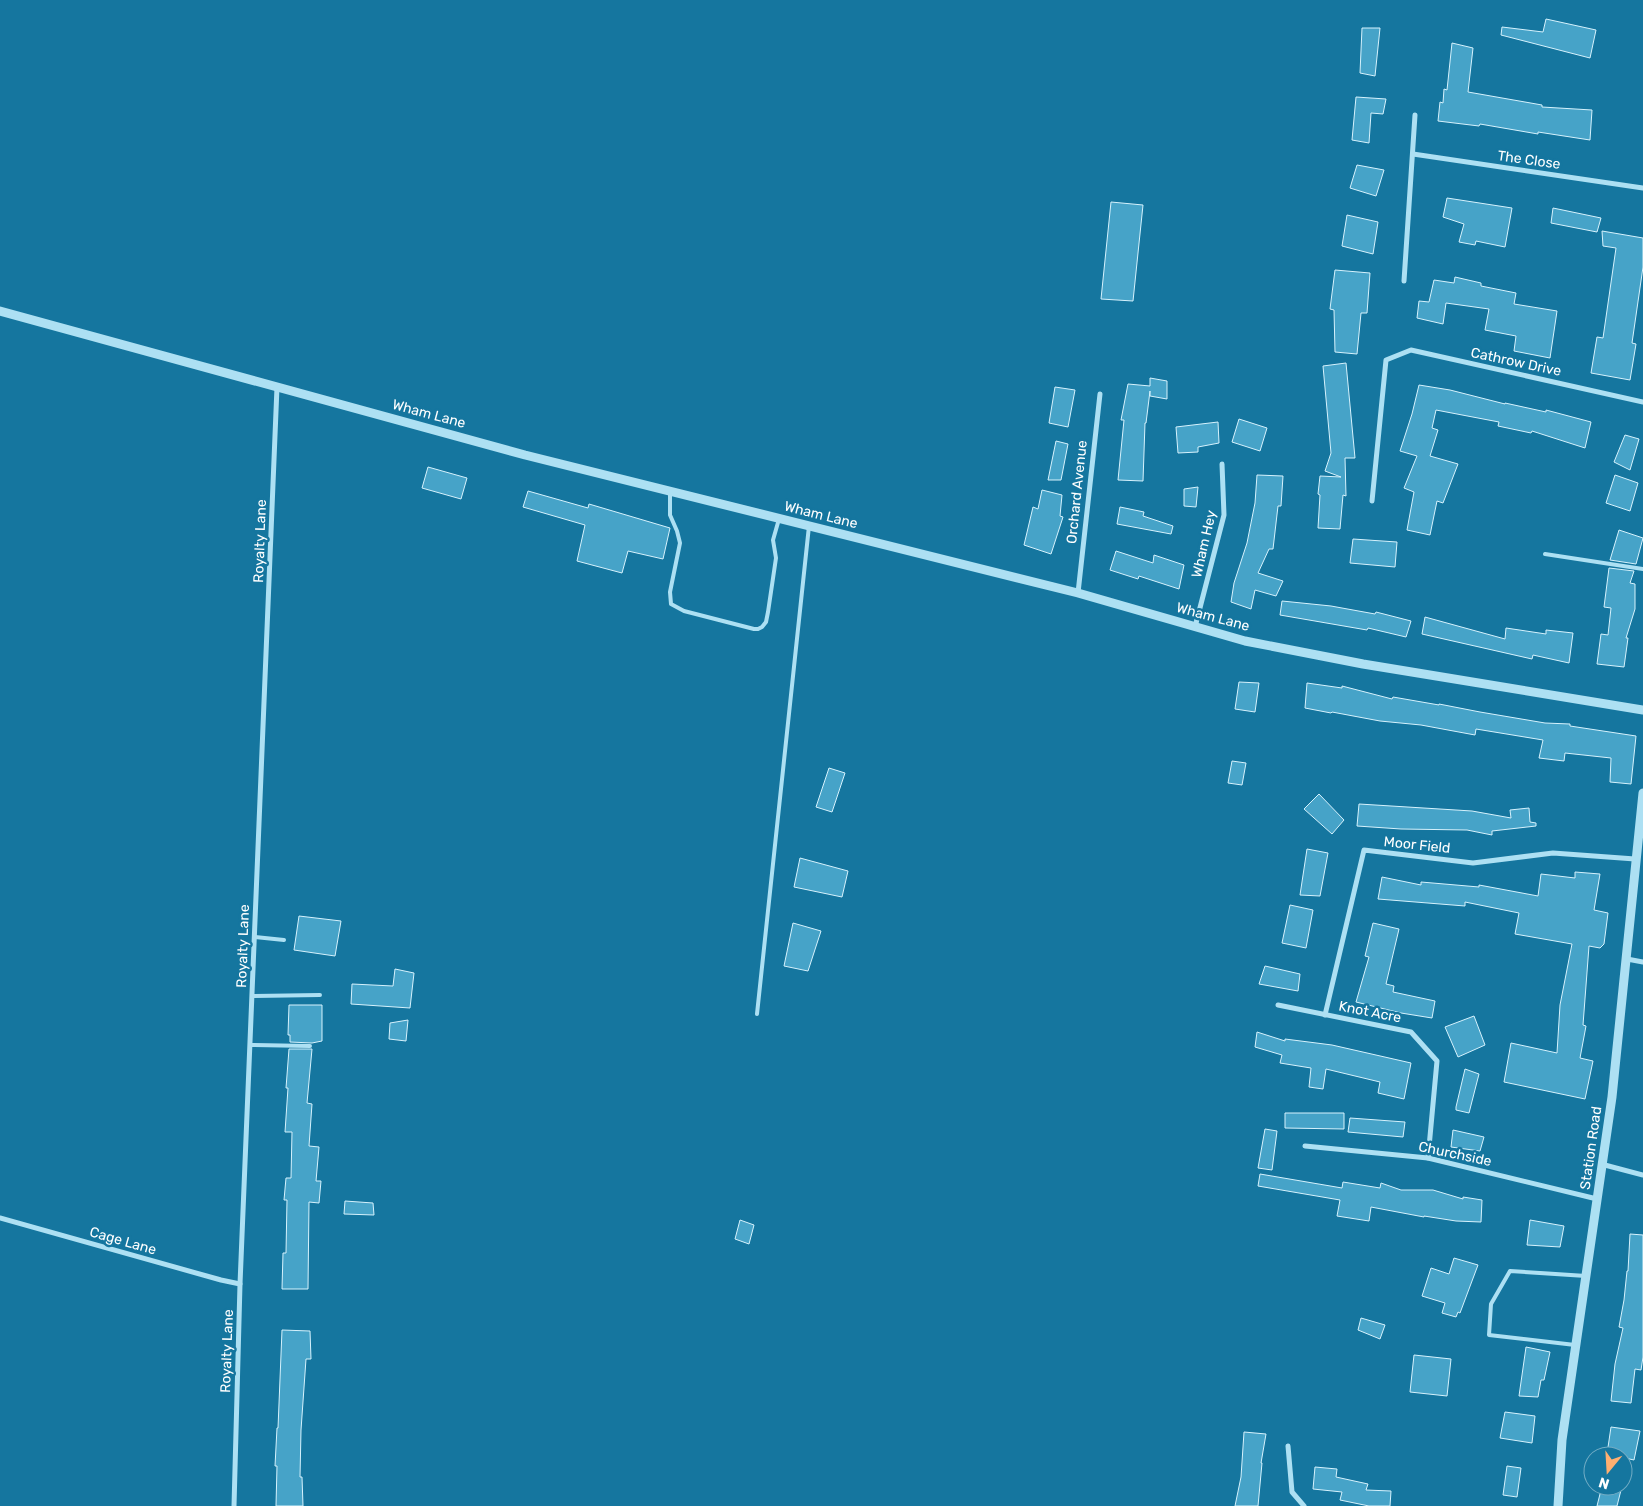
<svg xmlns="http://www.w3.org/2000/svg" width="1643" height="1506" font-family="Rubik,sans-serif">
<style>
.building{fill:#46a3c8;stroke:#d6f2fd}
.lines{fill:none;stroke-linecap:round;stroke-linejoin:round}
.service{stroke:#ade0f3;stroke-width:4}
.minor{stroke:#ade0f3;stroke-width:5}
.tertiary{stroke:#ade0f3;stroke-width:9}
.labels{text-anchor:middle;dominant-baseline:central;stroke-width:5;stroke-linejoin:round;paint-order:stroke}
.street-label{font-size:14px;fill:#fff;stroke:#15769f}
</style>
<rect width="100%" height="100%" fill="#15769f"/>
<g class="building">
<path d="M1546,19L1596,30L1590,58L1501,35L1502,27L1543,32Z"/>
<path d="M1362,28H1380L1375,76L1360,73Z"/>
<path d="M1452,43L1473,48L1468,92L1542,105V107L1592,110L1590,140L1538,132V134L1480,124L1479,126L1438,121L1440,102L1443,103L1444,89L1447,90Z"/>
<path d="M1356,97L1386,99L1383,114L1371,113L1369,143L1352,140Z"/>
<path d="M1357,165L1384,170L1376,196L1350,188Z"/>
<path d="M1447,198L1512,208L1505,247L1476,241L1475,245L1459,242L1464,224L1443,217Z"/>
<path d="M1111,202L1143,205L1133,301L1101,299Z"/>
<path d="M1553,208L1601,218L1597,232L1551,223Z"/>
<path d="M1347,215L1378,222L1373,254L1342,246Z"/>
<path d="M1602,231L1643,238V267L1632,343L1636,344L1630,380L1591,373L1597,337L1603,338L1616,248L1603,246Z"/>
<path d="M1335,270L1370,273L1367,313H1361L1357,354L1335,352L1334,310L1330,309Z"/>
<path d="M1455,277L1481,283V286L1516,293L1514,304L1557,311L1550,358L1514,351L1516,336L1485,330L1489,309L1446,303L1443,324L1417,318L1419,301L1429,302L1434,280L1454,283Z"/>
<path d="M1346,363L1355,458H1345L1346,496L1343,495L1340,529L1318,528L1320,495L1318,494L1320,476L1341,477L1325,471L1331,453L1323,366Z"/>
<path d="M1150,378L1167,381V399L1150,396V391L1146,423H1145L1143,481L1118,480L1124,420H1121L1128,384L1150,386Z"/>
<path d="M1419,385L1450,390L1505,404V403L1546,412V410L1591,422L1585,448L1532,431L1531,433L1498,426L1499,422L1436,410L1432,428L1438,430L1430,456L1458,464L1443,503L1437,501L1430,535L1407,530L1414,492L1404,488L1417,456L1400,451L1412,414Z"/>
<path d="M1055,387L1075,390L1068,427L1049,423Z"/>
<path d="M1239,419L1267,428L1260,451L1232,442Z"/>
<path d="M1218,422L1219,443L1198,447V452L1178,453L1176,427Z"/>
<path d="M1625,435L1639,439L1630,470L1614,462Z"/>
<path d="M1056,441L1068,444L1061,480H1048Z"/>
<path d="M428,467L467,478L461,499L422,488Z"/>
<path d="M1257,475L1283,476L1281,506H1278L1273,549H1269L1258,573L1283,581L1276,596L1255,590L1251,609L1231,602L1234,583L1247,543L1255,503Z"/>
<path d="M1615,475L1638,483L1630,511L1606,503Z"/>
<path d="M1198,487L1196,507L1184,506V489Z"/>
<path d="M1042,490L1062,495L1060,516L1063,517L1051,554L1024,545L1033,507L1038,509Z"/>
<path d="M528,491L588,508L589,504L670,528L663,559L628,551L622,573L577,561L585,525L523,507Z"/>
<path d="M1120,507L1144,512L1143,516L1173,526L1171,534L1117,524Z"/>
<path d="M1619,530L1643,538L1636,564L1610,560Z"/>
<path d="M1353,539L1397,542L1395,567L1350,563Z"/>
<path d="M1116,551L1153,563L1154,555L1184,565L1179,589L1139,576L1138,579L1110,570Z"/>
<path d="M1609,568L1634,571L1630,583L1635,584V609L1626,638H1628L1624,667L1597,664L1601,634L1608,635L1611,608L1604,607Z"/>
<path d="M1282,601L1331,606L1375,614L1376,612L1411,621L1406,637L1368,628L1367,630L1280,615Z"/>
<path d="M1425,617L1505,639L1506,628L1546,634V630L1573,633L1569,663L1533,655L1532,659L1422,634Z"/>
<path d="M1239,682L1259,683L1255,712L1235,709Z"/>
<path d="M1307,683L1342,688V686L1392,699L1393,697L1439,705V704L1480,712L1545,723L1570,724V726L1636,736L1631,784L1610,782L1611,758L1565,753L1564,761L1539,758L1543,740L1476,729L1475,735L1421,725L1380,721L1332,712L1331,713L1305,708Z"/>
<path d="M1232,761L1246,763L1242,785L1228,783Z"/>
<path d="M829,768L845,773L832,812L816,807Z"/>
<path d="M1319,794L1344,820L1332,834L1304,809Z"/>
<path d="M1359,804L1472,811L1511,818L1510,810L1529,808L1530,822L1536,823V826L1492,831V835L1467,830L1401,829L1357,826Z"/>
<path d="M1307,849L1328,853L1320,896L1300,895Z"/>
<path d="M800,858L848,871L842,897L794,887Z"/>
<path d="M1575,872L1600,874L1594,910L1608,913L1604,944L1600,948L1589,946L1583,1025L1586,1026L1580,1058L1593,1061L1585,1099L1504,1082L1511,1043L1557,1053L1560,1005L1572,944L1515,934L1519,913L1465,902V906L1378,899L1382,877L1421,885V882L1479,887V885L1538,896L1541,874L1575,878Z"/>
<path d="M1290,905L1313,910L1306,948L1282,943Z"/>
<path d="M299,916L341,921L335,956L294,950Z"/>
<path d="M793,923L821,931L808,971L784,966Z"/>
<path d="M1373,923L1399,929L1386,984L1394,986L1393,992L1435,1001L1432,1018L1401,1013L1356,1002L1369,957L1365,956Z"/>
<path d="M1265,966L1300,974L1298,991L1259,984Z"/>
<path d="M395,969L414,973L410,1008L351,1004L352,984L393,986Z"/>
<path d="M289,1005H322V1041L312,1043L290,1042V1035H288Z"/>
<path d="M1474,1016L1485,1045L1458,1057L1445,1027Z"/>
<path d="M408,1020L406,1041L389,1039L390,1023Z"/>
<path d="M1257,1032L1285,1041V1039L1332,1045L1411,1063L1404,1099L1378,1093L1380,1082L1326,1069L1323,1089L1309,1087L1311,1068L1280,1063L1282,1055L1255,1047Z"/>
<path d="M289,1049H312L307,1103L312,1104L309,1146L319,1147L316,1181H321L319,1203L309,1202L308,1289H282L283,1253H286L287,1200H284L286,1178H291L292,1132H285L288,1088H286Z"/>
<path d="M1465,1069L1479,1074L1469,1113L1456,1110V1107Z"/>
<path d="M1285,1113H1344V1129L1285,1128Z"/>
<path d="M1350,1118L1405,1122L1403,1137L1348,1132Z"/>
<path d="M1265,1129L1277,1131L1272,1170L1258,1168Z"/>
<path d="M1453,1130L1484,1137L1480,1151L1451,1147Z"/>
<path d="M1260,1174L1342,1188L1343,1182L1380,1188L1381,1183L1401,1190H1433L1463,1199V1197L1482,1200L1481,1222L1456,1221L1424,1216V1217L1371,1207L1369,1221L1337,1216L1340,1200L1258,1186Z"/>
<path d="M345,1201L373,1203L374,1215L344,1214Z"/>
<path d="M740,1220L754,1225L749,1244L735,1239Z"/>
<path d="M1530,1220L1564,1226L1560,1247L1527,1245Z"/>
<path d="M1630,1234L1643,1235V1357L1641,1370L1635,1369L1631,1403L1611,1401L1615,1364L1623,1328L1619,1327L1624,1300L1627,1271H1628Z"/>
<path d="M1454,1258L1478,1265L1460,1313L1458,1312L1456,1317L1442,1313L1445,1303L1422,1296L1431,1268L1449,1274Z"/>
<path d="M1361,1318L1385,1325L1380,1339L1358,1330Z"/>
<path d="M282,1330L310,1331L311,1359H306L301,1430L300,1477H302L303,1506H276L277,1466H275L277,1428H278Z"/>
<path d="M1526,1347L1550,1352L1544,1380H1541L1538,1397L1519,1396Z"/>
<path d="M1414,1355L1451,1359L1447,1396L1410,1392Z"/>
<path d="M1505,1412L1535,1416L1532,1443L1500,1438Z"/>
<path d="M1611,1427L1640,1431L1634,1460L1607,1454Z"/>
<path d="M1244,1432L1266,1434L1261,1463H1262L1258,1506H1235L1241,1477Z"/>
<path d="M1507,1466L1521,1468L1517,1497L1503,1495Z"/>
<path d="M1315,1467L1337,1469L1336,1477L1368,1484L1366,1490L1391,1491L1390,1506H1369L1340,1500L1342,1492L1313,1489Z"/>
<path d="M1602,1486H1622L1617,1506H1597Z"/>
</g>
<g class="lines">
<g class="service">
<path d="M670,492V515L677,531L680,543L670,592L671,604L684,611L754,629H758L762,627L766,622L768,612L776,558L773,540L779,519"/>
<path d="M1545,554L1643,569"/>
<path d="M255,937L284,940"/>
<path d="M252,996L320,995"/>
<path d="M757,1014L809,526"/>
<path d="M250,1045L310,1046"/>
<path d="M1575,1345L1489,1335L1491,1304L1510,1271L1586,1276"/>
</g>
<g class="minor">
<path d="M1413,154L1643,188"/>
<path d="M1404,281L1415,115"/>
<path d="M1372,501L1386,360L1411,350L1643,402"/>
<path d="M1078,593L1100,394"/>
<path d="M1195,627L1224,515L1222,464"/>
<path d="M1627,959L1643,962"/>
<path d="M1278,1005L1411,1032L1437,1061L1428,1158"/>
<path d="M1325,1015L1364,850L1473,863L1553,853L1635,859"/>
<path d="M1305,1146L1428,1158L1597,1199"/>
<path d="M1601,1164L1643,1175"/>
<path d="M0,1218L221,1280L240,1284"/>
<path d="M1288,1446L1292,1492L1304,1506"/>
<path d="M234,1506L240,1284L277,387"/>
</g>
<g class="tertiary">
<path d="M0,311L525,455L1078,593L1245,641L1363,664L1643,710"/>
<path d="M1558,1506L1562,1440L1612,1097L1643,793"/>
</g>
</g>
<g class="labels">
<g class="street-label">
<text transform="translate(1529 160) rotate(8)">The Close</text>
<text transform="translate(1516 362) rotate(12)">Cathrow Drive</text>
<text transform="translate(429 414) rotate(15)">Wham Lane</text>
<text transform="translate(1077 492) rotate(-84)">Orchard Avenue</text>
<text transform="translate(821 515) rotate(14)">Wham Lane</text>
<text transform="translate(260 541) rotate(-88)">Royalty Lane</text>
<text transform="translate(1204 544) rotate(-77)">Wham Hey</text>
<text transform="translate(1213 617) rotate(15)">Wham Lane</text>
<text transform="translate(1417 845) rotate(6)">Moor Field</text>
<text transform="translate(243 946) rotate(-88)">Royalty Lane</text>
<text transform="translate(1370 1012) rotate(11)">Knot Acre</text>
<text transform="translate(1591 1148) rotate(-82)">Station Road</text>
<text transform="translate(1455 1154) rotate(12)">Churchside</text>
<text transform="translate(123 1241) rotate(16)">Cage Lane</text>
<text transform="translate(227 1351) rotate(-88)">Royalty Lane</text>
</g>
</g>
<g transform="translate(1608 1471) rotate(198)"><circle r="24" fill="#15769f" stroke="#73adc5"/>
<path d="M0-4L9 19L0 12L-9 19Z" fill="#ffaf70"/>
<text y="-8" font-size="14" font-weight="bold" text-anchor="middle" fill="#ffffff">N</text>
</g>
</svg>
